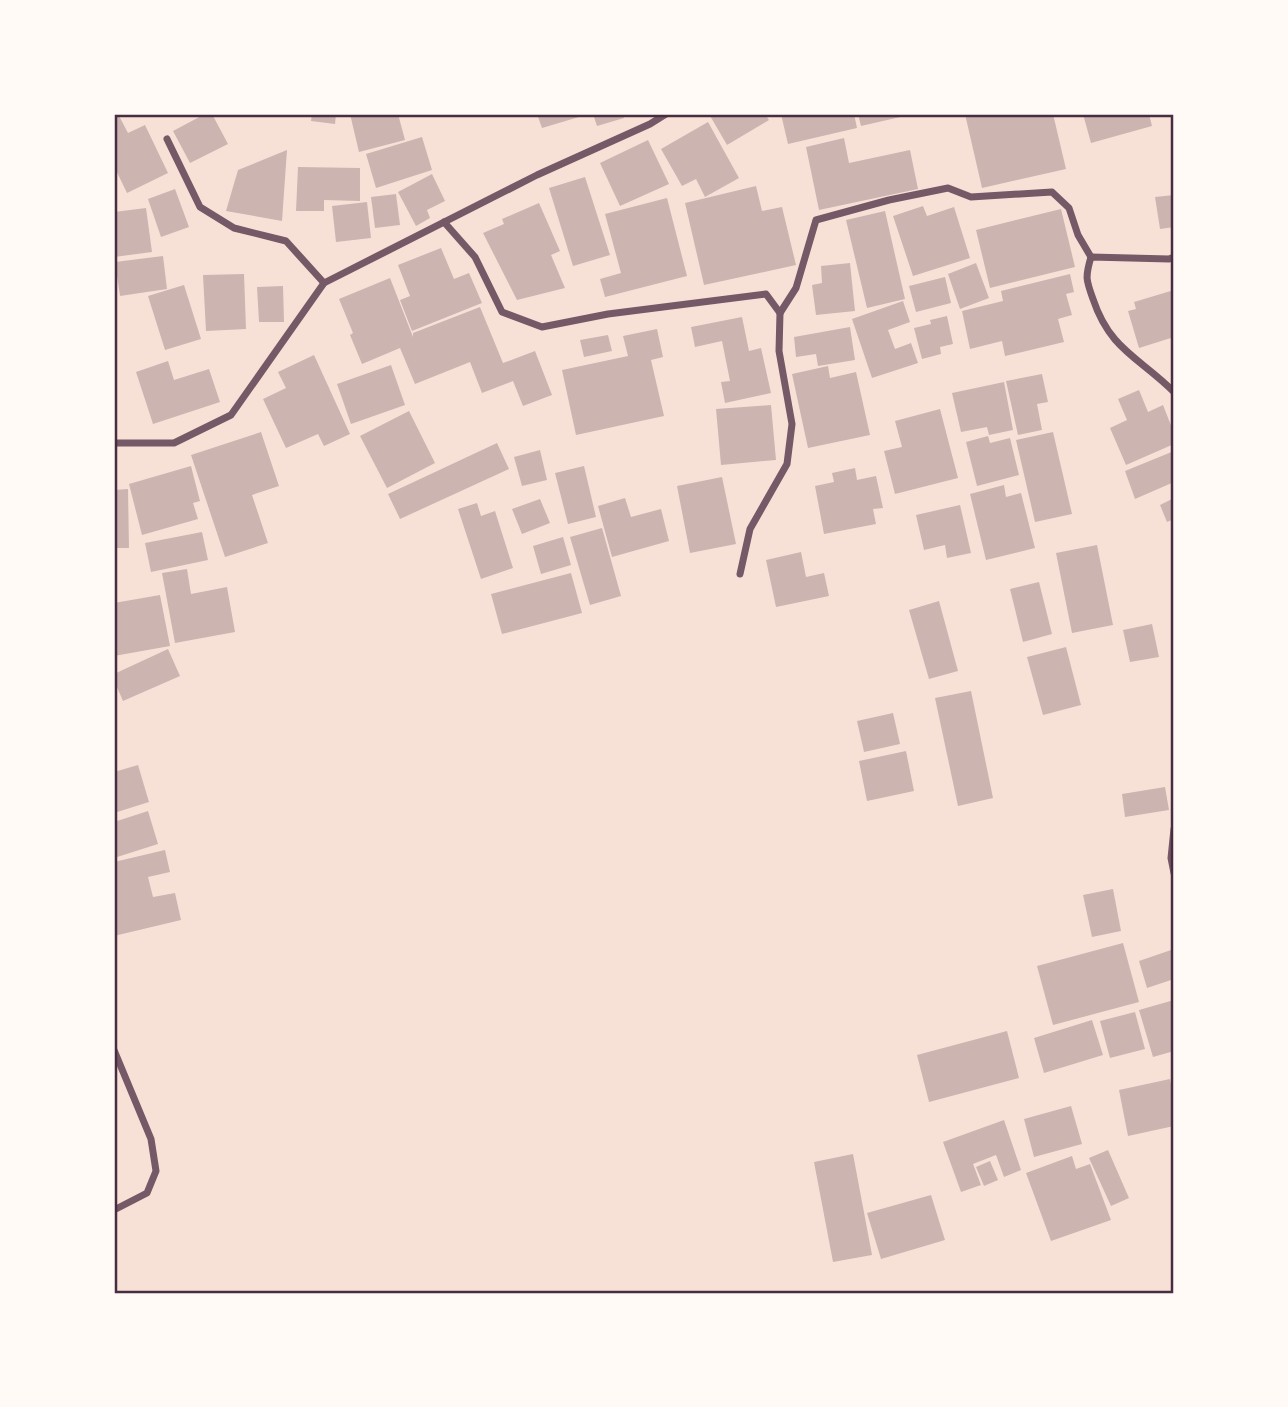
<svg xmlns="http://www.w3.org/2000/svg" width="1288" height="1407" font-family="'Open Sans',sans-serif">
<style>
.building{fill:#ccb4b1}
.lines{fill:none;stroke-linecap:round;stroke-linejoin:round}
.minor{stroke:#755966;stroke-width:7}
.neatline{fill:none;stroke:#4a2c40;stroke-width:2.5}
</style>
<rect width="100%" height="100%" fill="#f7e1d7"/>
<g class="building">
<path d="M114,114H118L128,133L145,125L168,173L127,193L114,166Z"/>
<path d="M205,114H212L228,144L190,163L173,131Z"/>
<path d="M312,114H336L335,124L311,121Z"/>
<path d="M350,114H398L405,140L359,152Z"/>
<path d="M537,114H589L542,128Z"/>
<path d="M593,114H623L624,118L597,126Z"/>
<path d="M709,114H765L769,120L727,145Z"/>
<path d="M781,114H854L857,128L788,144Z"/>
<path d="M858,114H909V115L861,126Z"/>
<path d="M965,114H1053L1066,169L982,188Z"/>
<path d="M1083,114H1149L1152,126L1091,143Z"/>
<path d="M708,122L739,178L705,197L696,179L682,186L661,149Z"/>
<path d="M422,137L432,170L376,188L366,154Z"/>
<path d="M844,138L849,163L910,150L918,189L819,210L806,147Z"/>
<path d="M648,140L669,184L620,206L600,163Z"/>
<path d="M287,150L282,221L226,211L238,170Z"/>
<path d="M298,167L360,168V201L324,200V211H296Z"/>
<path d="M432,174L445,201L427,210L430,218L416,226L398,192Z"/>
<path d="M585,177L610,255L573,266L549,188Z"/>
<path d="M756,186L762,211L782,207L796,265L704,285L685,203Z"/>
<path d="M175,189L189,227L161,237L148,199Z"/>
<path d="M396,194L400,225L375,228L371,197Z"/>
<path d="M1174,195V227L1160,229L1155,197Z"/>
<path d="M667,198L687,276L605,297L600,279L621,273L605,214Z"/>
<path d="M367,202L371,238L336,242L332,206Z"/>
<path d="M539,203L560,251L551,255L565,288L517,300L483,233L504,224L502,219Z"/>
<path d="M923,206L927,216L954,207L970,258L913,276L893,216Z"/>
<path d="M146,208L152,252L114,257V212Z"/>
<path d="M1061,209L1075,267L990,288L976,230Z"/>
<path d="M885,211L905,299L867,308L846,220Z"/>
<path d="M441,248L454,279L469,273L482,303L412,331L400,300L410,296L398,265Z"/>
<path d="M163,256L167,289L120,296L115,262Z"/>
<path d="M850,263L855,311L816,315L812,285L822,283L821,266Z"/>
<path d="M976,263L989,298L960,309L948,274Z"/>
<path d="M244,274L246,329L206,331L203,275Z"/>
<path d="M1070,274L1074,292L1066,294L1072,315L1058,319L1064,342L1005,356L1002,341L970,349L962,311L1003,301L1001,291Z"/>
<path d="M945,277L951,303L916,312L909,286Z"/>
<path d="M390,278L413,337V333L480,307L503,363L535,351L552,395L523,406L513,381L482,393L470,362L415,384L400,348L362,364L350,335L353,333L339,299Z"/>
<path d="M184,285L201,339L165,350L148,296Z"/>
<path d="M283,286L284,322H259L257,287Z"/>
<path d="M1174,290V337L1139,348L1128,311L1136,309L1134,302Z"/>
<path d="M903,301L910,322L888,330L895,349L911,343L918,363L872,378L852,319Z"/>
<path d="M947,316L953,344L940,347L941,354L922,359L914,328L931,324L930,320Z"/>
<path d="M742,317L749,351L761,348L771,393L725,403L721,382L730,381L722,341L695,347L691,327Z"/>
<path d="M850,327L855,360L818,366L816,354L796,357L794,337Z"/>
<path d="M657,329L663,357L651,360L664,416L576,435L562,370L628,356L623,336Z"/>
<path d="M608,335L612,351L584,357L580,340Z"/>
<path d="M314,355L350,434L324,446L318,434L286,448L263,399L286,388L278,372Z"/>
<path d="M168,361L174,380L209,369L220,402L153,424L136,372Z"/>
<path d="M391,365L405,405L351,424L337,384Z"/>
<path d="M828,366L830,378L856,372L870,435L808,448L792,374Z"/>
<path d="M1042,374L1048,402L1037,404L1042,430L1018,435L1006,381Z"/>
<path d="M1004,382L1013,430L989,435L987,427L961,432L952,393Z"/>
<path d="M1139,390L1148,412L1163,405L1174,433V444L1126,465L1110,428L1127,420L1118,399Z"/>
<path d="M771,405L776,460L721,465L716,409Z"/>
<path d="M940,409L958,478L895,494L884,451L902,447L895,421Z"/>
<path d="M409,411L435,463L387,488L360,436Z"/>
<path d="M261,432L279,486L252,495L268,543L225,557L191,455Z"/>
<path d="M1053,432L1072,514L1035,522L1016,440Z"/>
<path d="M988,436L990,443L1010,438L1019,475L977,486L966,442Z"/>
<path d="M497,443L509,469L400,519L388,494Z"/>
<path d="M540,450L547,480L522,486L514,457Z"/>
<path d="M1174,451V482L1135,499L1125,471Z"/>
<path d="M191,466L200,501L193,503L198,519L142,535L129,484Z"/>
<path d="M584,466L596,517L568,524L555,473Z"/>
<path d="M855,468L857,480L876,476L883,508L873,509L876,524L824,534L815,486L834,482L832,473Z"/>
<path d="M722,477L736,544L690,553L677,486Z"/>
<path d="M1004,485L1006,497L1021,493L1035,548L986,560L970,494Z"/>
<path d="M128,489L129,548H114V490Z"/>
<path d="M625,498L631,517L661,509L669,541L612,557L598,506Z"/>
<path d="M1174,498V519L1167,522L1160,505Z"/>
<path d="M540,499L550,523L522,534L512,509Z"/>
<path d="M477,503L481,516L495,511L513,568L481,579L458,509Z"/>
<path d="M960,505L971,553L947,558L945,545L924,550L916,515Z"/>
<path d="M602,528L621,596L590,605L570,537Z"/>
<path d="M202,532L208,560L151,572L145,543Z"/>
<path d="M563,537L571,565L541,574L533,546Z"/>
<path d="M1097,545L1113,625L1072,633L1056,553Z"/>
<path d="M801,552L806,577L824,573L829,596L776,607L766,560Z"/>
<path d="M187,569L191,594L227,587L235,632L175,643L162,573Z"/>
<path d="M571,573L582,613L502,634L491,594Z"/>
<path d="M1039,582L1052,634L1023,642L1010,589Z"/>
<path d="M160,595L170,646L114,656V603Z"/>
<path d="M939,601L958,671L929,679L909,610Z"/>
<path d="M1152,624L1159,657L1130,662L1123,630Z"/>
<path d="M1066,647L1081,705L1043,715L1027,657Z"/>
<path d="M168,649L180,676L123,701L114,680V674Z"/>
<path d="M971,691L993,798L958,806L935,698Z"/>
<path d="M893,713L900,744L864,752L857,721Z"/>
<path d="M906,751L914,791L867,801L859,761Z"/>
<path d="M138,765L149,802L114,813V772Z"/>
<path d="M1165,787L1169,810L1125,817L1122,794Z"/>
<path d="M148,811L158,844L114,858V822Z"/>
<path d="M165,850L170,872L148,877L153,897L175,893L181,920L114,936V862Z"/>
<path d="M1113,889L1121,931L1092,937L1083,895Z"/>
<path d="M1123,943L1139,1002L1053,1025L1037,966Z"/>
<path d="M1174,949V979L1147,988L1139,961Z"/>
<path d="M1174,1000V1051L1153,1057L1139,1010Z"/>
<path d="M1135,1012L1145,1049L1110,1058L1100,1021Z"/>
<path d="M1092,1020L1103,1055L1044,1073L1034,1038Z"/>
<path d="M1007,1031L1019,1078L929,1102L917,1055Z"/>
<path d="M1170,1079L1174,1100V1126L1128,1136L1119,1090Z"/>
<path d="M1071,1106L1082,1144L1034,1157L1024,1119Z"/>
<path d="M1004,1120L1021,1170L1004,1177L996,1155L973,1164L981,1185L961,1192L943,1142Z"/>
<path d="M1108,1150L1129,1198L1111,1206L1089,1158Z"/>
<path d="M853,1154L872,1255L833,1262L814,1162Z"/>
<path d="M1072,1156L1076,1169L1090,1164L1111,1220L1051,1241L1026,1173Z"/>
<path d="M990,1161L998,1180L984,1186L976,1167Z"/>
<path d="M931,1195L945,1240L881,1259L867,1213Z"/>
</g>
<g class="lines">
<g class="minor">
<path d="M167,139L200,207L234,228L286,241L324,283"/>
<path d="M444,222L475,257L502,312L542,327L608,314L766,294L780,313"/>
<path d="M1174,257L1169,259L1091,257C1085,277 1086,280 1093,299C1110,350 1139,357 1174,392"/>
<path d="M114,443H174L231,415L324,283L537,175L650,124L666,114"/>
<path d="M740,574L750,529L787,464L792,424L779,351L780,313L796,288L816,220L889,200L948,188L971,197L1052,192L1069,208L1078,235L1091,257"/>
<path d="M1174,829L1171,858L1174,873"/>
<path d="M114,1050L151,1139L156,1171L147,1193L114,1210"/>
</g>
</g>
<rect width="1288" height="1407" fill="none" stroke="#fffaf5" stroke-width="231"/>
<rect x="116" y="116" width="1056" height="1176" class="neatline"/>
</svg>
